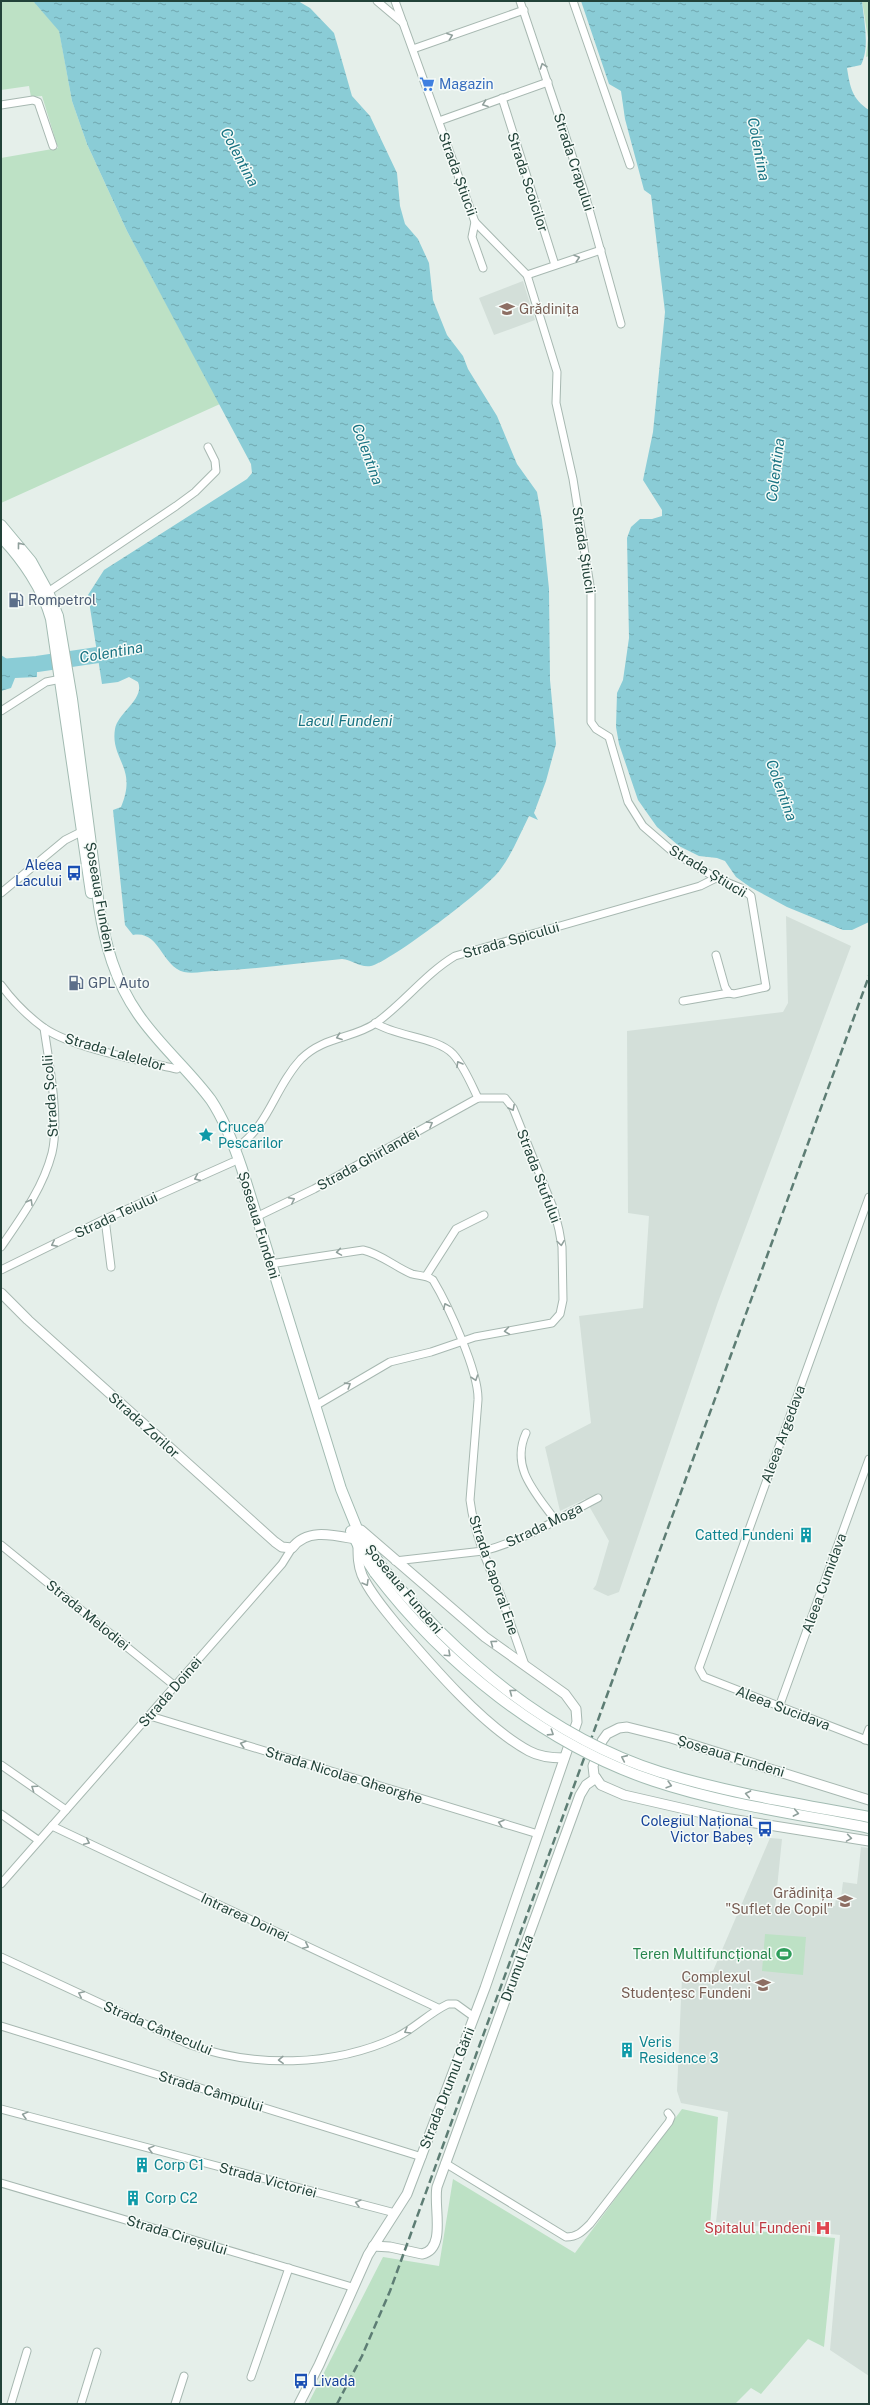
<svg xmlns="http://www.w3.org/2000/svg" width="870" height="2405" font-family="'Public Sans',sans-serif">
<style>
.built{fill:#d3dfd9}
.green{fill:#bde1c5}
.water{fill:url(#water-ripples)}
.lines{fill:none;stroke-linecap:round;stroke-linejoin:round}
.river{stroke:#8accd6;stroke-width:16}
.minor-casing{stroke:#a7b8b1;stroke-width:9}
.tertiary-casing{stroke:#a7b8b1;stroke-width:11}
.secondary-casing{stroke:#a2bbb2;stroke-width:12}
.minor{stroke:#fff;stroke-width:7}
.tertiary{stroke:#fff;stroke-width:9}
.secondary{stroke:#fff;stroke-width:10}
.rail{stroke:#5d7d74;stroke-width:2.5;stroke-dasharray:8 4;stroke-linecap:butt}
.secondary-bridge-casing{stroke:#a2bbb2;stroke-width:12;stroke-linecap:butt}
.secondary-bridge{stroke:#fff;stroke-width:10}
.oneway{stroke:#90a09c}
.labels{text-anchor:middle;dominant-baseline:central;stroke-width:3;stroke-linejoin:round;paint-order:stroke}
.shop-label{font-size:14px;fill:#366cbe;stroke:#f6fbf8;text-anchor:start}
.street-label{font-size:14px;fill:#224239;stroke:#f6fbf8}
.education-label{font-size:14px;fill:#785e54;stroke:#f6fbf8;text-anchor:end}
.service-label{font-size:14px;fill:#4e5e75;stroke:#f6fbf8;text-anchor:start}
.transit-label{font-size:14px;fill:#164399;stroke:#f6fbf8;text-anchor:end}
.culture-label{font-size:14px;fill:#0d838f;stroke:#f6fbf8;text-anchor:start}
.leisure-label{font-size:14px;fill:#27864d;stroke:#f6fbf8;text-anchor:end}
.health-label{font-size:14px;fill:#be3a42;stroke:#f6fbf8;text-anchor:end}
.water-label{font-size:15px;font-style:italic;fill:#187382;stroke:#f6fbf8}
</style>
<defs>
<pattern id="water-ripples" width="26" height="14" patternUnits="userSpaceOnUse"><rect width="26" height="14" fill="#8accd6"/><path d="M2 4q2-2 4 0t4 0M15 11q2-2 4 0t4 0" fill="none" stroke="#70a7af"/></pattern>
</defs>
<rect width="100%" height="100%" fill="#e5efea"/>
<g class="built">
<path d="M523,281L535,320L494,335L479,298Z"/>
<path d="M786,916L851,946L718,1302L619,1592L608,1596L593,1589L596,1585L609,1541L585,1499L560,1511L545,1447L591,1423L579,1316L643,1308L649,1216L628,1213L627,1031L783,1012L788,1003Z"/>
<path d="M770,1838L782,1839L775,1908L822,1913L823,1905L835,1906L836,1897H841L843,1882L857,1884L861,1847L869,1848V2376L830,2350L840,2235L716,2222L728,2112L681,2103L677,2091L682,1977L713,1971Z"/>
</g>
<g class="green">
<path d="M1,1H33L59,30L72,101L87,144L127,231L220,404L1,503V158L58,148L42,96L31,97L29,86L1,90Z"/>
<path d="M862,1H869V56L866,57L868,38Z"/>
<path d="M765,1934L806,1937L803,1975L762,1971Z"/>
<path d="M682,2109L718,2117L710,2227L835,2238L824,2347L808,2339L761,2394L751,2388L735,2404H308L383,2257L439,2266L453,2179L575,2253Z"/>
</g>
<g class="water">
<path d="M33,1H298L310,8L334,33L352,96L370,116L397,173L400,206L405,224L418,239L429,263L433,300L447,335L463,356L468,369L497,416L517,464L537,492L542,520L549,589L550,680L556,744L546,781L534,813L538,820L529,816C520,834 512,854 500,870C489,887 390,962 371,966C360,968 353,960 342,959C300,963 257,969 215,971C206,971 193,974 184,972C161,966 160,930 133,935L125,925L113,810L121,807C138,767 110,760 115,729C118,712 145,699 138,682L129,677L118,682L102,684L88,595L104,570L247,479L252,473L251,464L127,231L87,144L72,101L59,31Z"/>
<path d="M581,1H862C864,22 870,47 861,65L847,68C850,87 852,99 869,110V922L852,930H843L787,907L750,887L736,877L725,861L717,858L699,856L679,846L657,827L638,800L619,744L616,727L617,693L623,680L629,638L627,538L631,527L640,519H652L662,516V510L643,480L653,432L665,312L651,195L644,190L625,119L621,91L609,84Z"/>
<path d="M1,655L7,659L37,658V677L15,678L11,688L1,691Z"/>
</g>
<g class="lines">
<path class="river" d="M1,667L37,664L118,652"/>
<g class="minor-casing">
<g id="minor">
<path d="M377,1L403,23"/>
<path d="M395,1L475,222L527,275L557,372L556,403L573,479L591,592V722L596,729L609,737L628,802L643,826L673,852L716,878L741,888L751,896L766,987L734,994L729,993L725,987L716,955"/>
<path d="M520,1L584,191L621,324"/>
<path d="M573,1L630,165"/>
<path d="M413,49L524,10"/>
<path d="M502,98L555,265"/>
<path d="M1,105L33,100L38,102L53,146"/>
<path d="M439,121L548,82"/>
<path d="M475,222L472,237L483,268"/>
<path d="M527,275L601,250"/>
<path d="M48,592L176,506L195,492L216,471L215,461L208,447"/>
<path d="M1,711L46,682L61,679"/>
<path d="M1,893L65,840L85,830"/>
<path d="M1,985C12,1000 29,1017 44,1028C73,1048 142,1061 177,1069"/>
<path d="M683,1001L729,993"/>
<path d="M375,1023C397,1037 437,1037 453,1054C464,1066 471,1084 478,1098"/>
<path d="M235,1149C270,1125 274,1088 301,1059C324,1036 353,1039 376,1023C404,1003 425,974 455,956L700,886L716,878"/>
<path d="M869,1197L699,1668L704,1677L869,1741"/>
<path d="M256,1217L314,1189L478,1098H505L513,1108L554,1210L559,1230L562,1247L563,1300L560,1314L552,1323L475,1337L431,1352L390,1362L315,1406"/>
<path d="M105,1219L111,1267"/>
<path d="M1,1247C21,1218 43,1188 52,1153C60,1119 49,1063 44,1028"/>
<path d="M270,1264L363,1250C381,1254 395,1267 412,1274C419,1276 426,1275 433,1280C448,1305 479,1372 478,1400L470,1500C474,1533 488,1565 501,1596C509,1619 517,1642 525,1665"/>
<path d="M1,1270L105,1219L233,1162"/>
<path d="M426,1276L456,1229L484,1215"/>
<path d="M526,1433C510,1468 536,1493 555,1520"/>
<path d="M1,1545L175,1686"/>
<path d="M395,1561L483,1551C524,1541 561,1517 598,1498"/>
<path d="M779,1707L869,1459"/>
<path d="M150,1716L538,1834"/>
<path d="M865,1740L869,1729"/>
<path d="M1,1765L66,1810"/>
<path d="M1,1814L38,1840"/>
<path d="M52,1826L438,2008"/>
<path d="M1,1884L282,1564L292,1548"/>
<path d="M1,1957L188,2044C253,2068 333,2067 397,2037C415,2028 429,2013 448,2004H456L474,2017"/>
<path d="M1,2026L422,2157"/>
<path d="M1,2109L395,2213"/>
<path d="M445,2163L566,2237C577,2237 582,2232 590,2224L669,2122L671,2117L668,2113"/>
<path d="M1,2183L352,2287"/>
<path d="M251,2377L289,2268"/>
<path d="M11,2404L27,2351"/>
<path d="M81,2404L97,2352"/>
<path d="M175,2404L184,2376"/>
</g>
</g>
<g class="tertiary-casing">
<g id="tertiary">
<path d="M1,1293L28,1320L275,1542L282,1547L292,1548C307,1528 333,1535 355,1539"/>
<path d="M358,1545C358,1556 358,1565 362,1575C370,1593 385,1610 397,1625C431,1665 483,1726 529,1751C540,1757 552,1758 564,1758"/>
<path d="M869,1800L671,1738L627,1727L619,1728L607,1734L602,1741L593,1766L594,1775L601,1785L624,1795L724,1818L869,1841"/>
<path d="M373,2246L390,2247L422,2254C447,2249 433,2206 437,2187L580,1795L586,1785L596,1778"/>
<path d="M299,2404L319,2365L368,2255L407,2194L485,1988L577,1722L576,1709L565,1694L485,1637L361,1530"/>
</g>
</g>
<g class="secondary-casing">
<g id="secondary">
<path d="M1,525L31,561L48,592L58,616L72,699L99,906C105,944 115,981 138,1014C159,1045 189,1070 211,1100C225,1121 234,1145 242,1169L341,1489L358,1531L382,1567"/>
<path d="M1,537C22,559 43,589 51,619L91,893"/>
<path d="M351,1531L362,1553L375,1573"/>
</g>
</g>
<use href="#minor" class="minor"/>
<use href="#tertiary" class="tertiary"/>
<use href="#secondary" class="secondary"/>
<path class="rail" d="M337,2404L362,2356L390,2291L869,976"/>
<g class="secondary-bridge-casing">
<g id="secondary-bridge">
<path d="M382,1567C454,1656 549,1737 660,1772C728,1793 799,1804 869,1817"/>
<path d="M375,1573C443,1663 545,1745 654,1781C723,1804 798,1814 869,1828"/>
</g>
</g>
<use href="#secondary-bridge" class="secondary-bridge"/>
</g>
<defs><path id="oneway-chevron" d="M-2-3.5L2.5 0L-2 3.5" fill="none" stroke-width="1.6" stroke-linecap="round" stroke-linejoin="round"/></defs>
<g class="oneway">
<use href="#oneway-chevron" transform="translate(450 36) rotate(-20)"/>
<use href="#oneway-chevron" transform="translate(543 66) rotate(-109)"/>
<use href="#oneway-chevron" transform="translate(485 104) rotate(160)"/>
<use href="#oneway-chevron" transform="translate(577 258) rotate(-18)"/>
<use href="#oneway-chevron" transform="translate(20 545) rotate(-128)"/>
<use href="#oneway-chevron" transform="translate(339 1037) rotate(160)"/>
<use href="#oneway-chevron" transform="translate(459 1064) rotate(-120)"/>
<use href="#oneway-chevron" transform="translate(512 1108) rotate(62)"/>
<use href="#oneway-chevron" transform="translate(430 1124) rotate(-29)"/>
<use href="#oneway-chevron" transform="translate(197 1178) rotate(156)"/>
<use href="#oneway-chevron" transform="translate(292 1200) rotate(-27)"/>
<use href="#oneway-chevron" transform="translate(30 1202) rotate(-60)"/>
<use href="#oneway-chevron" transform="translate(561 1243) rotate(82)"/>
<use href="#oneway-chevron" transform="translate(54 1244) rotate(154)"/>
<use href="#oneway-chevron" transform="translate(339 1252) rotate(171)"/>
<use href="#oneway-chevron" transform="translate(446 1306) rotate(-114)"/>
<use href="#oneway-chevron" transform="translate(507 1331) rotate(172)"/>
<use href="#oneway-chevron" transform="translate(475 1378) rotate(71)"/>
<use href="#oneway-chevron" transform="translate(348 1385) rotate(-32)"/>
<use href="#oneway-chevron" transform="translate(366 1583) rotate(60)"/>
<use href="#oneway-chevron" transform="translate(493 1643) rotate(-144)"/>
<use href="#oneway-chevron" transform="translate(448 1654) rotate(43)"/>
<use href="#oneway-chevron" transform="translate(512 1692) rotate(-143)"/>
<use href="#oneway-chevron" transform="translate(551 1733) rotate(33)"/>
<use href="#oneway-chevron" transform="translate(243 1744) rotate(-163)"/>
<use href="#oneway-chevron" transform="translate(624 1758) rotate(-156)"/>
<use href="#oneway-chevron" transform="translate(669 1785) rotate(16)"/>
<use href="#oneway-chevron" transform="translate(34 1788) rotate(-145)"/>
<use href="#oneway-chevron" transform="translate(748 1794) rotate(-169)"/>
<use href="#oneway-chevron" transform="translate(796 1813) rotate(11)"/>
<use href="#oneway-chevron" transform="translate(501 1823) rotate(-163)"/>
<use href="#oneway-chevron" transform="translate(849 1838) rotate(9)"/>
<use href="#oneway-chevron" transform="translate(87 1842) rotate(25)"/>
<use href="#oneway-chevron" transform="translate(306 1946) rotate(25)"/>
<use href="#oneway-chevron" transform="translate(81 1994) rotate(-155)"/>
<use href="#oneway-chevron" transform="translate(407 2031) rotate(150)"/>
<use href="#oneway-chevron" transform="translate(281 2060) rotate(178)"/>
<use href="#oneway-chevron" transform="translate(25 2115) rotate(-165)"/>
<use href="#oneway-chevron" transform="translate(151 2149) rotate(-165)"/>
<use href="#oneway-chevron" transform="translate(358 2203) rotate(-165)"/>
</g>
<defs>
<g id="supermarket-bare" transform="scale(1.2)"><path d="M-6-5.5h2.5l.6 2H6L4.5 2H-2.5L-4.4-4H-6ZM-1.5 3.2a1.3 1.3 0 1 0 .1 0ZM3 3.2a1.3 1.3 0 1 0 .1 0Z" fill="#3f7fe0" stroke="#f6fbf8" stroke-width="2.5" paint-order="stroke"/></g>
<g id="school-bare" transform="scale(1.2)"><path d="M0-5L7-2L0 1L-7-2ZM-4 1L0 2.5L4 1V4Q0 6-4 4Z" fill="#8d6e63" stroke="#f6fbf8" stroke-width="2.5" paint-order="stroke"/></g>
<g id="fuel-bare" transform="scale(1.2)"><path d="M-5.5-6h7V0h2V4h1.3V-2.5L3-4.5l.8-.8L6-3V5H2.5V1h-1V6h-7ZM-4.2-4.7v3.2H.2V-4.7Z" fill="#5c6f8a" stroke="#f6fbf8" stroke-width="2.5" paint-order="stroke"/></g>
<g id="bus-bare" transform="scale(1.2)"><path d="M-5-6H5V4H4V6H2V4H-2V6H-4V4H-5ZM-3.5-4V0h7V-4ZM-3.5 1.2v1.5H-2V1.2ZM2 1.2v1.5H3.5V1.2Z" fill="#1a4fb4" stroke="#f6fbf8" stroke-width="2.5" paint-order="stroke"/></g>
<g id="sight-bare" transform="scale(1.2)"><path d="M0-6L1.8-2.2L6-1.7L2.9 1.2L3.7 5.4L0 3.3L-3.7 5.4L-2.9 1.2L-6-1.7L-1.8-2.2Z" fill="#0f9aa8" stroke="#f6fbf8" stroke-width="2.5" paint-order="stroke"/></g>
<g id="building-bare" transform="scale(1.2)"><path d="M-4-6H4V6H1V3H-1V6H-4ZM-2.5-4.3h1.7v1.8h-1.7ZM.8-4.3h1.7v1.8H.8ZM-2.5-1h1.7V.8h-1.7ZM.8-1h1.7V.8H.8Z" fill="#0f9aa8" stroke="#f6fbf8" stroke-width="2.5" paint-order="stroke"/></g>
<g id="stadium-bare" transform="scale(1.2)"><path d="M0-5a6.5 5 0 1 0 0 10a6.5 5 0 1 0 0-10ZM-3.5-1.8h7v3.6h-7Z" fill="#2e9e5b" stroke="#f6fbf8" stroke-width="2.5" paint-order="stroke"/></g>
<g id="university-bare" transform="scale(1.2)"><path d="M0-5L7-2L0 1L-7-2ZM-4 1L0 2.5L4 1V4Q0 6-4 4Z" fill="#8d6e63" stroke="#f6fbf8" stroke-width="2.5" paint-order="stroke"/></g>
<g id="hospital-bare" transform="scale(1.2)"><path d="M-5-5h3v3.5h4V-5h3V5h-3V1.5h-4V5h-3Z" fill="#e0444e" stroke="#f6fbf8" stroke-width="2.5" paint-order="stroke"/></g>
</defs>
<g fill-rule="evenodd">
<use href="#supermarket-bare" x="427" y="84"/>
<use href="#school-bare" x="507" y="309"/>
<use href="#fuel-bare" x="16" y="600"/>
<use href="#bus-bare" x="74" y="873"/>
<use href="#fuel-bare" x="76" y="983"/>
<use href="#sight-bare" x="206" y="1135"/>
<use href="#building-bare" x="806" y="1535"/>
<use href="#bus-bare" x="765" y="1829"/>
<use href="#school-bare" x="845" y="1901"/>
<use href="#stadium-bare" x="784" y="1954"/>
<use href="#university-bare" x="763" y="1985"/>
<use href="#building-bare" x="627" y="2050"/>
<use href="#building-bare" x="142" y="2165"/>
<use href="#building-bare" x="133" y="2198"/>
<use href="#hospital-bare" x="823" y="2228"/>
<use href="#bus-bare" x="301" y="2381"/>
</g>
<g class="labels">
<g class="shop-label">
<text x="439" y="84">Magazin</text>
</g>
<g class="street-label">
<text transform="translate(574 162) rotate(72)">Strada Crapului</text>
<text transform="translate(458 174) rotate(70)">Strada Știucii</text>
<text transform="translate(528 182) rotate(72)">Strada Scoicilor</text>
<text transform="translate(584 550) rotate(81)">Strada Știucii</text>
<text transform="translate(708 871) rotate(31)">Strada Știucii</text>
<text transform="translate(100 897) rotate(80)">Șoseaua Fundeni</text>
<text transform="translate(511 940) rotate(-16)">Strada Spicului</text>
<text transform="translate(115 1052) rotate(16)">Strada Lalelelor</text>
<text transform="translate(50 1096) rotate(-94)">Strada Școlii</text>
<text transform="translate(368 1159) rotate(-29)">Strada Ghirlandei</text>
<text transform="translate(539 1176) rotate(69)">Strada Stufului</text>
<text transform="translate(116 1215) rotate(-25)">Strada Teiului</text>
<text transform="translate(259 1225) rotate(73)">Șoseaua Fundeni</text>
<text transform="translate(144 1425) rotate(42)">Strada Zorilor</text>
<text transform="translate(783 1434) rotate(-70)">Aleea Argedava</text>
<text transform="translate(544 1525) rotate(-26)">Strada Moga</text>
<text transform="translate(494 1575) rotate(71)">Strada Caporal Ene</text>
<text transform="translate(824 1583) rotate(-70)">Aleea Cumidava</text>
<text transform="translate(404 1589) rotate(50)">Șoseaua Fundeni</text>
<text transform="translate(88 1615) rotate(39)">Strada Melodiei</text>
<text transform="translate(170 1692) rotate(-49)">Strada Doinei</text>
<text transform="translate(783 1708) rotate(21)">Aleea Sucidava</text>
<text transform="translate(731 1756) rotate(17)">Șoseaua Fundeni</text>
<text transform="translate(344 1775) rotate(17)">Strada Nicolae Gheorghe</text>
<text transform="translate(245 1917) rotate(25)">Intrarea Doinei</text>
<text transform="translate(517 1968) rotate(-70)">Drumul Iza</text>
<text transform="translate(158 2028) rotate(23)">Strada Cântecului</text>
<text transform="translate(447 2088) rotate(-69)">Strada Drumul Gării</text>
<text transform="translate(211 2091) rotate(17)">Strada Câmpului</text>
<text transform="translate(268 2180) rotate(15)">Strada Victoriei</text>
<text transform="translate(177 2235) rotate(17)">Strada Cireșului</text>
</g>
<g class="education-label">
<text x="519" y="309" text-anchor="start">Grădinița</text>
<text x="833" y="1893">Grădinița<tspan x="833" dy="16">"Suflet de Copil"</tspan></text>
<text x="751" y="1977">Complexul<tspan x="751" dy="16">Studențesc Fundeni</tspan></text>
</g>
<g class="service-label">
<text x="28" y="600">Rompetrol</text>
<text x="88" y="983">GPL Auto</text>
</g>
<g class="transit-label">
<text x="62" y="865">Aleea<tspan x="62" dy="16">Lacului</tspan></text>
<text x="753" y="1821">Colegiul Național<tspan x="753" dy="16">Victor Babeș</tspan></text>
<text x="313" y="2381" text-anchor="start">Livada</text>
</g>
<g class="culture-label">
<text x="218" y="1127">Crucea<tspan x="218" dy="16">Pescarilor</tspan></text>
<text x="794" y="1535" text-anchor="end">Catted Fundeni</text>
<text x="639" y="2042">Veris<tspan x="639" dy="16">Residence 3</tspan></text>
<text x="154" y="2165">Corp C1</text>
<text x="145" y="2198">Corp C2</text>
</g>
<g class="leisure-label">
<text x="772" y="1954">Teren Multifuncțional</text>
</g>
<g class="health-label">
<text x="811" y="2228">Spitalul Fundeni</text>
</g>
<g class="water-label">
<text transform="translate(759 149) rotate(79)">Colentina</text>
<text transform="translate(240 157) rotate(62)">Colentina</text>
<text transform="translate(368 454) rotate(70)">Colentina</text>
<text transform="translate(775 470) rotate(-83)">Colentina</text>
<text transform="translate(111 652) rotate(-10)">Colentina</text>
<text x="345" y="720">Lacul Fundeni</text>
<text transform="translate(782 790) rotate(70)">Colentina</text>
</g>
</g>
<rect width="870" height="2405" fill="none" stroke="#224239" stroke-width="4"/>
</svg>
